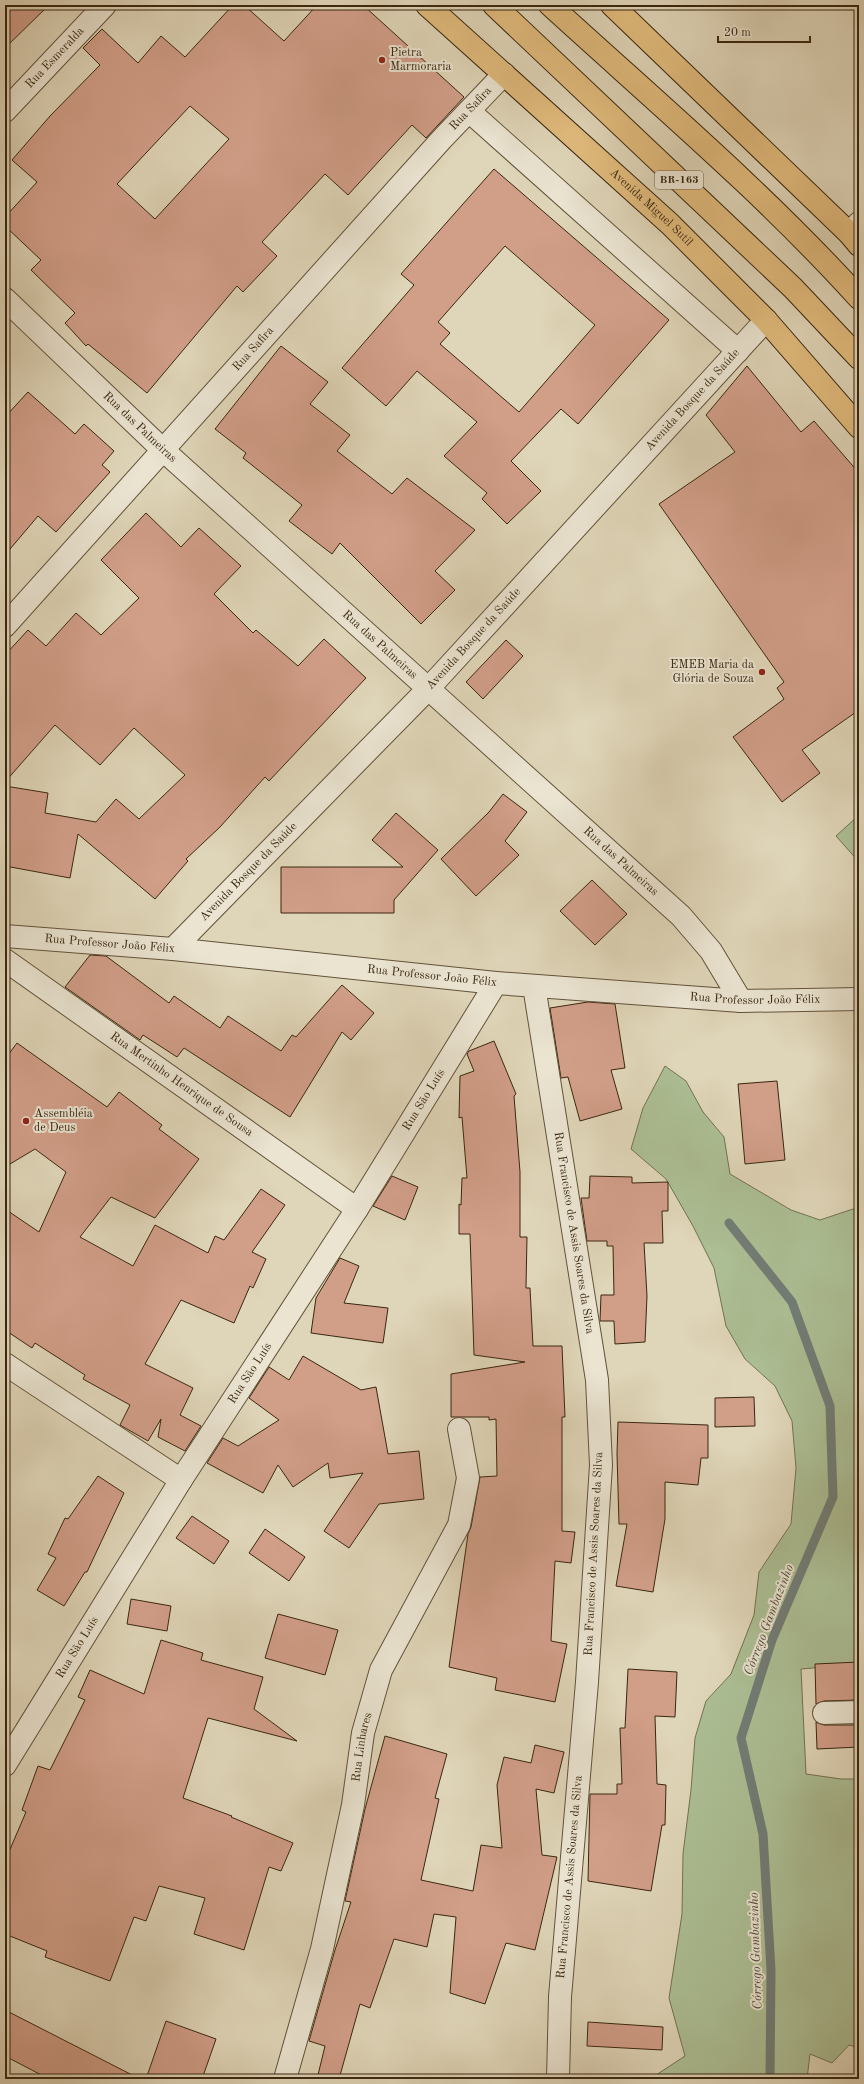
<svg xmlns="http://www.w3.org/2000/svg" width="864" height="2084" font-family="'Old Standard TT',serif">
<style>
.green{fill:#acbe94;stroke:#737252}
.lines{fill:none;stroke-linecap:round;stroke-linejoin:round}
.stream{stroke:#727d76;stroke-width:9}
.building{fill:#d19e88;stroke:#3a2710;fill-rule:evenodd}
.minor-casing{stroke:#63523a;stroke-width:24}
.major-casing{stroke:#3a2710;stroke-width:24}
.highway-casing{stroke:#3a2710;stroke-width:24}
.minor{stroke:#eae4d1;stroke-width:22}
.major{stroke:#e0ba7c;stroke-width:22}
.highway{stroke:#e0ba7c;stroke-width:22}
.poi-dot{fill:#8f2418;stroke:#eae4d1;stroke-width:1.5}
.labels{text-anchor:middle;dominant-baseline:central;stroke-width:4;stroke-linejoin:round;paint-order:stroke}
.shield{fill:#eae4d1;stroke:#6f604a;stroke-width:1}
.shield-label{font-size:11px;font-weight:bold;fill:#3a2710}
.poi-label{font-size:12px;fill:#3a2710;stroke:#eae4d1;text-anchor:start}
.street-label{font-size:12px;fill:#3a2710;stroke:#eae4d1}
.water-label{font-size:13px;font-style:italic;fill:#524b3a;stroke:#eae4d1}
</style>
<rect width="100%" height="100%" fill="#dfd5b8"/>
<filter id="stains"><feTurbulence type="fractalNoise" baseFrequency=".005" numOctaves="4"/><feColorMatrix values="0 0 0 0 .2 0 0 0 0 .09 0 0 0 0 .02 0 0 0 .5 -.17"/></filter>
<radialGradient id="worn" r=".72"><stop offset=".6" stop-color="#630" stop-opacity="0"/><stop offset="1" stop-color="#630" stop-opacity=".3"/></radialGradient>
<g class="green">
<path d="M859,815V862L836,836Z"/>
<path d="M665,1066L686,1081L703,1112L724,1137L730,1174L791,1210L820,1220L853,1209L859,1212V1437L856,1440L859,1447V1664L801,1669L806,1774L841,1779H859V2048L849,2045L832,2063L810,2054L807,2079H650L685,2056L669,1998L682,1914L683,1854L691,1790L695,1738L706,1701L731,1674L754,1615L759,1572L791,1524L796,1468L792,1421L775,1386L745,1359L726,1326L714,1268L693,1226L666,1179L631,1149L643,1108Z"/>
</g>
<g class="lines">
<path class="stream" d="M729,1223L792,1302L830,1406L833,1497L772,1640L741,1738L763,1834L771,1970L770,2079"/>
</g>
<g class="building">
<path d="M5,5H49L5,48Z"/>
<path d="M233,5H244L284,41L317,5H363L464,97L426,138L412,125L348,195L325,174L262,242L277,256L243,292L237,286L147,393L88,344L86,346L65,323L75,313L31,270L41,260L5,226V217L37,182L12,160L50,116L100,65L83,48L102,29L138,63L161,36L185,57ZM190,106L229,139L155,219L117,184Z"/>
<path d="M494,169L669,320L578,424L561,409L511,461L541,491L507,524L482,499L487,493L444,456L477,422L417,371L386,406L342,368L414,285L401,274ZM505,246L595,325L519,412L440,344L450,333L438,322Z"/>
<path d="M281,346L328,382L310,404L350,435L337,451L392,494L407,478L475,530L435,571L455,590L421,624L340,543L332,554L289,521L302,505L243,458L246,453L215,429Z"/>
<path d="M747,366L801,432L814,421L859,473V710L802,750L820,773L782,802L733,737L784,699L777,688L784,682L659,504L735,452L706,415Z"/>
<path d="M28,392L75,434L84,424L114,451L102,465L110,472L56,532L38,516L5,555V417Z"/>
<path d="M146,513L181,547L199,528L241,566L214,594L253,633L256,630L298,666L324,639L366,678L269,781L265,777L220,827L186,859L188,861L155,899L78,834L70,878L5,866V786L48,793L45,813L96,822L116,799L139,819L185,775L134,728L100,765L55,725L5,782V655L28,630L46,646L76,613L101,635L139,598L101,560Z"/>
<path d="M506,640L523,656L483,699L466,682Z"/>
<path d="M503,794L527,812L505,841L519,855L476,896L441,859L489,812Z"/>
<path d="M396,813L438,850L394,900V913H281V867H403L372,840Z"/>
<path d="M592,880L627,914L595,945L560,911Z"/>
<path d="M90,955L106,956L169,1003L174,996L220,1028L228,1016L281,1051L292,1035L296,1037L342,985L374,1013L351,1040L342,1032L290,1117L184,1048L177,1057L143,1035L140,1040L65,987Z"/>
<path d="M588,1002L615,1004L625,1068L611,1070L622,1109L580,1121L568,1077L561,1078L550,1008Z"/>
<path d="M494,1041L516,1094L514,1096L520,1172V1237H527L526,1288H530L533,1346H562L565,1417H562V1531L575,1532L571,1563L555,1561L551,1641L567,1644L555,1702L495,1690L497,1678L449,1667L468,1534L471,1527L480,1477L497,1476L496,1419L489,1420V1417H451V1374L525,1362L474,1355L470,1234H459V1204L461,1205L462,1178H467L462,1117L459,1118L460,1076L474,1071L467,1054L469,1051Z"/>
<path d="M17,1043L107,1107L119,1092L162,1125L159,1129L199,1159L155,1218L111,1197L80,1237L133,1266L155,1225L208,1253L215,1236L224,1240L261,1189L285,1205L252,1252L266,1259L253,1288L250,1286L234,1323L181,1300L145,1364L193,1388L180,1415L201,1426L185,1451L158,1437L161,1419L148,1441L120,1425L130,1405L83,1379L85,1375L35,1343L32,1348L5,1330V1209L39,1232L66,1172L35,1149L5,1167V1059Z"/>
<path d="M777,1081L785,1160L745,1164L738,1084Z"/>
<path d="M392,1176L418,1187L405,1220L373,1206Z"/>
<path d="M590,1176L632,1177V1183L668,1182V1211H662L663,1243H644L647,1296L645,1342L615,1344L614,1321H600L601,1295H614L613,1246H607V1241H587L581,1198H589Z"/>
<path d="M340,1258L359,1266L344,1303L388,1308L383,1343L311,1333L316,1298Z"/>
<path d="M303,1356L361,1390L376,1387L388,1454L419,1451L424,1499L379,1504L349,1548L324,1531L363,1473L330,1478L328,1463L293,1487L278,1465L263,1493L207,1463L223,1438L238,1446L279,1420L249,1398L269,1367L289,1380Z"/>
<path d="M754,1397L755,1426L715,1427V1398Z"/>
<path d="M618,1422L708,1425V1458H701L698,1485L665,1482V1519L653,1592L616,1586L627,1524H619L617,1454Z"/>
<path d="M98,1476L124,1493L87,1572H85L64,1606L37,1590L56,1558L48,1554L65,1518L68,1519Z"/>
<path d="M192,1516L229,1541L214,1564L176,1538Z"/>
<path d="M265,1529L305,1557L289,1581L249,1553Z"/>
<path d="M131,1599L171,1606L167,1631L127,1624Z"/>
<path d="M278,1614L338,1630L325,1675L265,1658Z"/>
<path d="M161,1640L203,1653L201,1660L263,1677L254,1709L297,1741L208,1718L183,1798L232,1816L231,1817L293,1843L281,1871L269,1867L244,1950L194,1934L205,1898L159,1886L146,1921L134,1917L110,1981L45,1957L47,1951L5,1934V1861L26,1812L22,1810L38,1766L50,1770L85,1700L78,1697L90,1670L144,1694Z"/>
<path d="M859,1662V1700L824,1701L816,1704L815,1664Z"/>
<path d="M628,1669L677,1672L675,1717L655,1716L657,1784L666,1785L665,1825H662L651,1891L588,1881L590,1794H617V1784H622L620,1728H625Z"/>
<path d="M816,1722L824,1725H859V1747L817,1749Z"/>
<path d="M385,1736L447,1754L435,1798L439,1799L421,1880L473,1891L481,1845L502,1848L497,1785L504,1757L531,1763L535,1745L564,1752L554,1793L536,1789L542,1855L557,1857L535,1950L506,1943L485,2004L450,1993L456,1917L434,1914L427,1947L394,1939L370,2008L360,2004L339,2079H317L325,2046L309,2041L335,1950L351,1902L345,1901L365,1809Z"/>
<path d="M5,2010L140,2079H49L5,2056Z"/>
<path d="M166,2021L216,2039L202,2079H146Z"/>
<path d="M588,2022L663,2027L662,2050L587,2046Z"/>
</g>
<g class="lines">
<g class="minor-casing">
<g id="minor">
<path id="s1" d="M5,111L105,5"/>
<path d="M469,111L738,351"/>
<path d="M849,233L859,223"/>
<path id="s2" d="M5,299L163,450L681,916L711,951L741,1001"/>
<path id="s3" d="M5,626L441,140L504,74"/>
<path id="s4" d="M5,936L173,949L496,983L741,1001L859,999"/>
<path id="s5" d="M173,949L428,689L766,320"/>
<path id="s6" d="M5,960L357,1209"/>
<path id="s7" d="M534,986L597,1380L601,1465L587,1682L560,1997L558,2079"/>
<path d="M5,1364L181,1480"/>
<path d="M824,1713L859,1712"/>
<path id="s8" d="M5,1765L181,1480L357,1209L496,983"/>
<path id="s9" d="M285,2079L322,1949L353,1805L363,1733L381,1670L459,1525L468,1478L459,1429"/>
</g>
</g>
<g class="major-casing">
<g id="major">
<path id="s10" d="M427,5L670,224L766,320L859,427"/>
<path d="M612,5L849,233L859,245"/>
</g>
</g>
<g class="highway-casing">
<g id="highway">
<path d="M494,5L793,288L859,358"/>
<path d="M550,5C655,101 764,193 859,298"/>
</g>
</g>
<use href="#minor" class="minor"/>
<use href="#major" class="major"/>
<use href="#highway" class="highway"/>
</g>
<g class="poi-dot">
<circle cx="382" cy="60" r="4"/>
<circle cx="762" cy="672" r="4"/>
<circle cx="26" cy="1121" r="4"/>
</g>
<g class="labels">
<rect class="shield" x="655" y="171" width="48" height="18" rx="3"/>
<g class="shield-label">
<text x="679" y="180">BR-163</text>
</g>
<g class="poi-label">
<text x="390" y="53">Pietra<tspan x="390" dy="14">Marmoraria</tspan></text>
<text x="754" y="665" text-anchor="end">EMEB Maria da<tspan x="754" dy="14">Glória de Souza</tspan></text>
<text x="34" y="1114">Assembléia<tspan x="34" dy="14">de Deus</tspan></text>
</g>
<g class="street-label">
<text stroke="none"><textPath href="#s1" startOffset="73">Rua Esmeralda</textPath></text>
<text stroke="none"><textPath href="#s3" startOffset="696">Rua Safira</textPath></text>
<text stroke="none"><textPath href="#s10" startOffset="302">Avenida Miguel Sutil</textPath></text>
<text stroke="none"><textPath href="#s3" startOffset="372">Rua Safira</textPath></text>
<text stroke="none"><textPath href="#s5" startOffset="756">Avenida Bosque da Saúde</textPath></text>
<text stroke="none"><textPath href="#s2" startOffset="186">Rua das Palmeiras</textPath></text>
<text stroke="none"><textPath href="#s5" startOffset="432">Avenida Bosque da Saúde</textPath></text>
<text stroke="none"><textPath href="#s2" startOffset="510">Rua das Palmeiras</textPath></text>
<text stroke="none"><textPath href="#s2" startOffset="834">Rua das Palmeiras</textPath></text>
<text stroke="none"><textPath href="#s5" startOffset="108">Avenida Bosque da Saúde</textPath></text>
<text stroke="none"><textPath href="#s4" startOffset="105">Rua Professor João Félix</textPath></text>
<text stroke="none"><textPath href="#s4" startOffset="429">Rua Professor João Félix</textPath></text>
<text stroke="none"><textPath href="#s4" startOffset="753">Rua Professor João Félix</textPath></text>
<text stroke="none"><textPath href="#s6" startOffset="216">Rua Mertinho Henrique de Sousa</textPath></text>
<text stroke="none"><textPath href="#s8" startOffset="786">Rua São Luís</textPath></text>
<text stroke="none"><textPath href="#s7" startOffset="250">Rua Francisco de Assis Soares da Silva</textPath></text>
<text stroke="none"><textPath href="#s8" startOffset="462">Rua São Luís</textPath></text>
<text transform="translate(594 1554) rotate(-87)">Rua Francisco de Assis Soares da Silva</text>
<text stroke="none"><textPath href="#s8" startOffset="138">Rua São Luís</textPath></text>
<text stroke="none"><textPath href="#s9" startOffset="341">Rua Linhares</textPath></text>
<text transform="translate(570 1877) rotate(-85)">Rua Francisco de Assis Soares da Silva</text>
</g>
<g class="water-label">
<text transform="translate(769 1620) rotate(-69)">Córrego Gambazinho</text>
<text transform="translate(756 1951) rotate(-92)">Córrego Gambazinho</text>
</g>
</g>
<rect width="864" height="2084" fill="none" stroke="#dfd5b8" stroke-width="20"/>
<rect x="6" y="6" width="852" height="2072" fill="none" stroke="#3a2710" stroke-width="2"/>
<rect x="10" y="10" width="844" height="2064" fill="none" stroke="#3a2710"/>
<path d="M718 36v6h92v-6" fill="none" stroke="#3a2710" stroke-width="2"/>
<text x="724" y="36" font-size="12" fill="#3a2710" stroke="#eae4d1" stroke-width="3" paint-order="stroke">20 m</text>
<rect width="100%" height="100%" filter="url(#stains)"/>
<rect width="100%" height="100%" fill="url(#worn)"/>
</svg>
